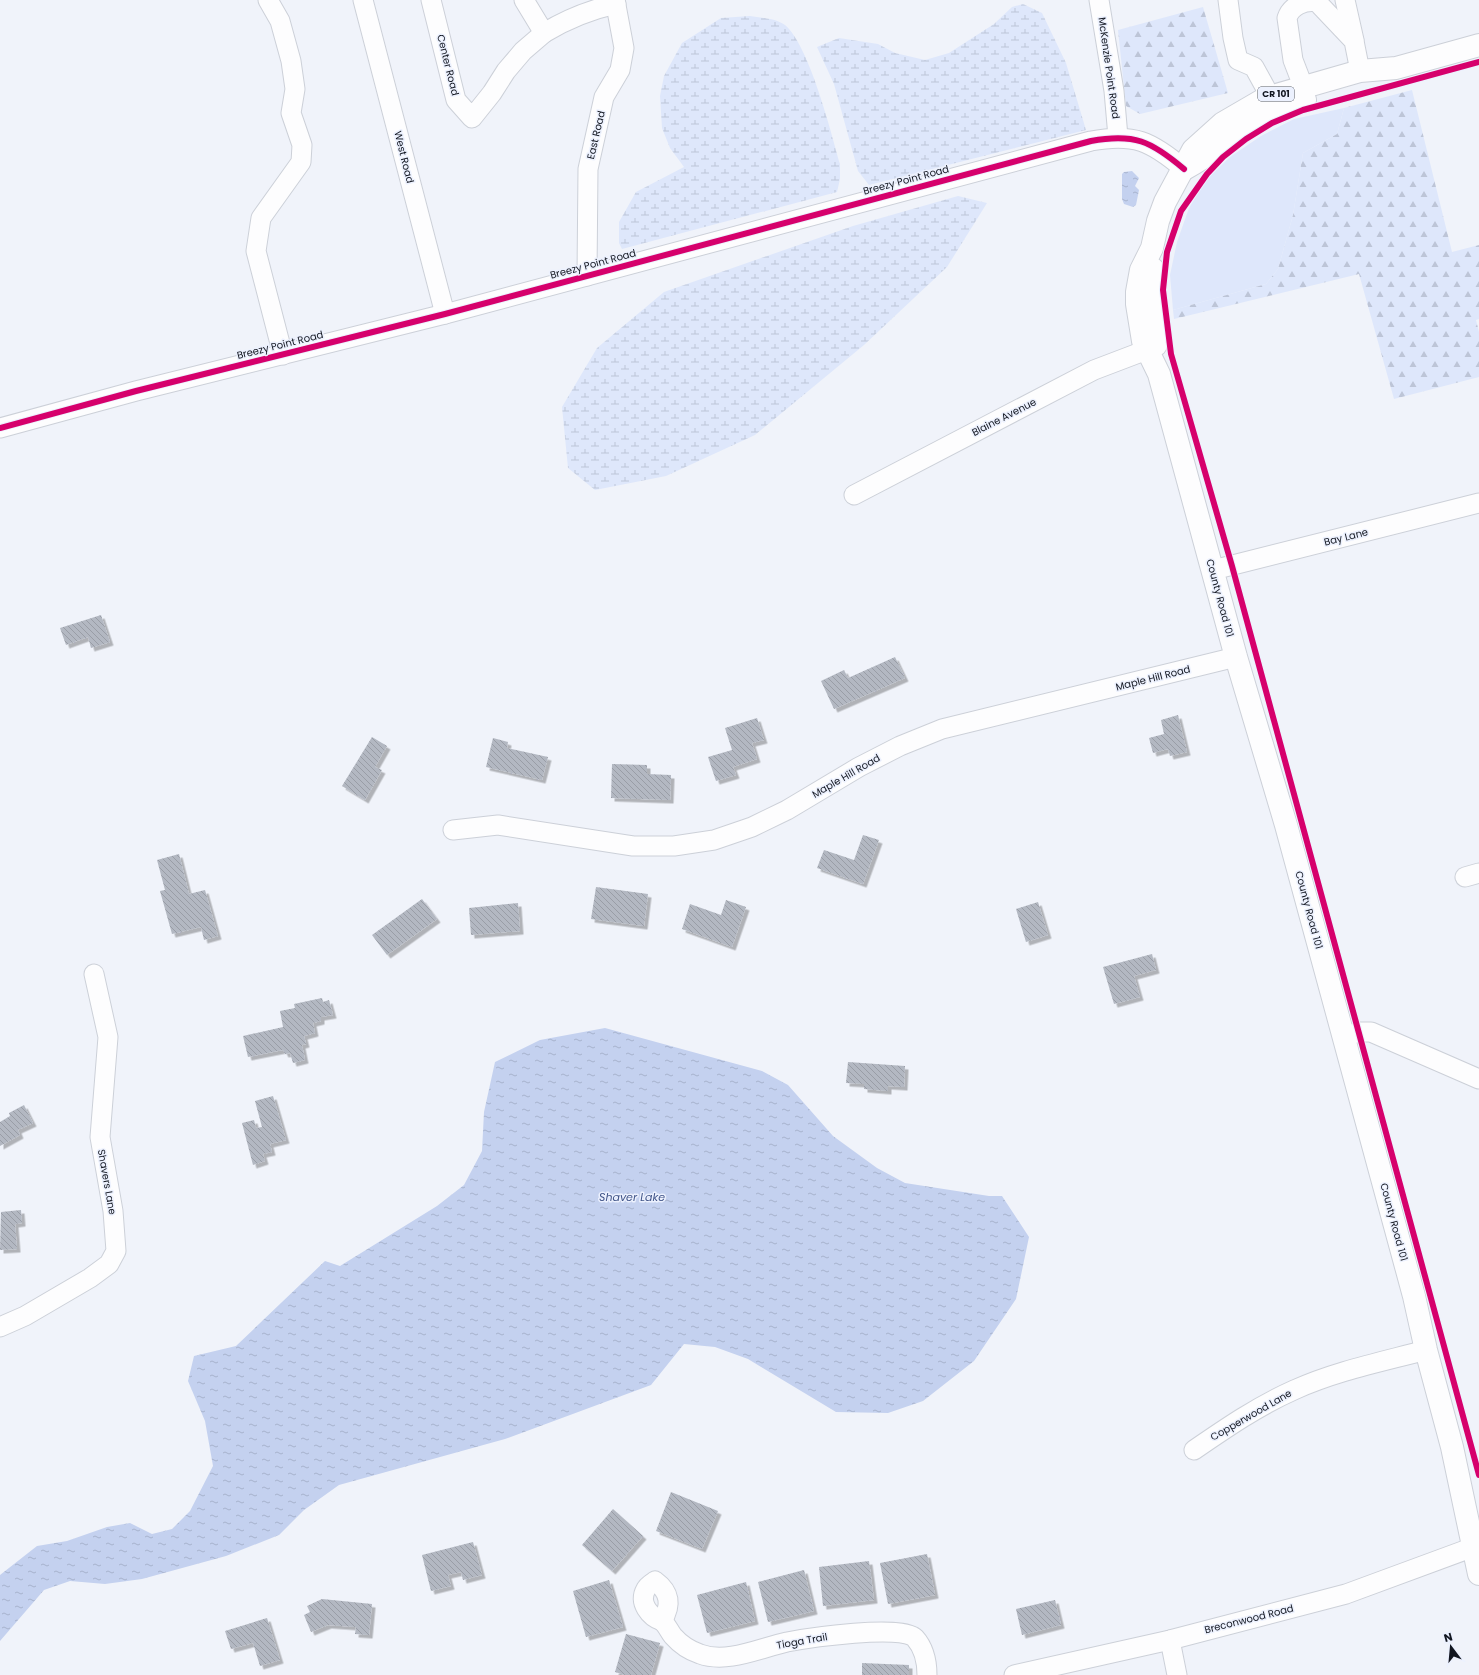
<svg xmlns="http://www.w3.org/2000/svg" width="1479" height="1675" font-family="Poppins,sans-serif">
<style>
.grass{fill:#dee7fb}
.forest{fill:url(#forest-firs)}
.wetland{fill:url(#wetland-marsh)}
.water{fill:url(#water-ripples)}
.building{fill:url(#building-back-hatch);filter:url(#shadow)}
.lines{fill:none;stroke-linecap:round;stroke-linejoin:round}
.minor-casing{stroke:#ccd0d8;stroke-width:21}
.major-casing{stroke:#ccd0d8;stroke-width:24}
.minor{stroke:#fdfdfe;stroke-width:19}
.major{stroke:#fdfdfe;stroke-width:22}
.cycleway-casing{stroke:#ecf1fe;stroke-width:8}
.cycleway{stroke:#d6006c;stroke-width:6}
.labels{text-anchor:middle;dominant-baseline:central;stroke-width:3;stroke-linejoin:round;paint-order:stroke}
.shield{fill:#ecf1fe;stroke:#535863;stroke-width:1}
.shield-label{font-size:9px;font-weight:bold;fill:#121620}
.street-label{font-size:10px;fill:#121620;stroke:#ecf1fe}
.water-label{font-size:11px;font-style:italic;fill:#3f5387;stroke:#ecf1fe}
</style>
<defs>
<pattern id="forest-firs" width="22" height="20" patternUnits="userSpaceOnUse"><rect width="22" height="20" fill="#dee7fb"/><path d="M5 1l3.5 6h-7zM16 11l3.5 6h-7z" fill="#bdc5d7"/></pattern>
<pattern id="wetland-marsh" width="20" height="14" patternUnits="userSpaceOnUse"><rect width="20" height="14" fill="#dee7fb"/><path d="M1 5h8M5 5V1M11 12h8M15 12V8" fill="none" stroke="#bdc5d7"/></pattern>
<pattern id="water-ripples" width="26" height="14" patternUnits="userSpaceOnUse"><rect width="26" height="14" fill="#c4d1ef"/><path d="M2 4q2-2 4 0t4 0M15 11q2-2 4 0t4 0" fill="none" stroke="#a7b3cd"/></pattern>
<pattern id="building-back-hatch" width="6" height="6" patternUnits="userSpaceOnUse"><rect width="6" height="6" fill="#b3b8c2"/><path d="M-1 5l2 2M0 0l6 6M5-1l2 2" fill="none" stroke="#999da6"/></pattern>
<filter id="shadow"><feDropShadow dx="3.5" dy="3.5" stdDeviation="0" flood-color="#0004"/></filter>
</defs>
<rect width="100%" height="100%" fill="#f0f3fa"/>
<path class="grass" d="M1344,108L1337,134L1303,153L1293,215L1278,269L1266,284L1173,310L1170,275L1177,242L1189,208L1206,180L1230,157L1261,136L1294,119Z"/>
<g class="forest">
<path d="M1203,7L1228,93L1140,114L1126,106L1118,30Z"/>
<path d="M1412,90L1452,252L1479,245V319L1476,320L1479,332V377L1394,399L1359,274L1174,319L1173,310L1266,284L1278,269L1293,215L1303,153L1337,134L1344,108Z"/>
</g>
<g class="wetland">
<path d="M1023,4L1042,13L1066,63L1086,130L869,185L858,171L834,84L817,47L839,38L878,44L895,53L925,60L949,53L994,24L1012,7Z"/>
<path d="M750,16C761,18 776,18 785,25C809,45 831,132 840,164V179L837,192L622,249L619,243V222L636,192L684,167L670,148L662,128L660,96L664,76L682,43L721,18Z"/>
<path d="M958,196L987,203L947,267L864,345L755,435L666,476L595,490L568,468L562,407L597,348L664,292L853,226Z"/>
</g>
<g class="water">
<path d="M1132,171L1139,178L1135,186L1139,190L1136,205L1133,207L1124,204L1122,199V174L1124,172Z"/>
<path d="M605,1028L762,1071L788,1085L833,1136L877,1168L905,1183L989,1196H1002L1029,1237L1016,1299L974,1361L923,1401L888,1413L836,1412L748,1359L715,1347L684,1344L651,1385L505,1439L339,1485L304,1510L279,1535L226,1556L142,1579L105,1584L70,1581L44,1590L0,1641V1575L37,1546L67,1541L107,1527L130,1523L152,1534L172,1529L190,1511L213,1466L205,1421L188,1381L194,1356L236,1346L325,1261L340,1266L437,1206L464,1185L482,1151L484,1112L495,1062L540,1040Z"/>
</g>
<g class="building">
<path d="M101,615L110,642L91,648L88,637L66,645L60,628Z"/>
<path d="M895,657L905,678L834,709L821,681L844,670L848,678Z"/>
<path d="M1178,715L1187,752L1170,756L1168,749L1153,753L1149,738L1164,734L1161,720Z"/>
<path d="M757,718L764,740L752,743L757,759L733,767L736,775L716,781L708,757L732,750L725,728Z"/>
<path d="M372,737L387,746L375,767L382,770L365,800L342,786Z"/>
<path d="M493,738L508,742L507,748L548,757L542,780L486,767Z"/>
<path d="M612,764L647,765V774L671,775L670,800L611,798Z"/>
<path d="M863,835L879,840L863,884L817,868L824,850L854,860Z"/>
<path d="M179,854L189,894L205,890L218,936L204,940L201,927L172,934L160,891L165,890L157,860Z"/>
<path d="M596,887L648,894L644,926L591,919Z"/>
<path d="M422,899L437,919L387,955L372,935Z"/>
<path d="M726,900L746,907L732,947L682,929L690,904L721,915Z"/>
<path d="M1038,902L1048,935L1026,942L1016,909Z"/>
<path d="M518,903L520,931L471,935L469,908Z"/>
<path d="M1152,954L1156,970L1134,976L1140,997L1114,1004L1103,967Z"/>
<path d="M322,998L323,1002L329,1000L333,1015L321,1017V1021L313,1023L315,1033L304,1036L306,1044L302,1045L305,1060L293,1063L290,1053L285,1054L283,1050L248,1057L243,1036L283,1027L280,1011L295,1008L294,1004Z"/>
<path d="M848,1062L905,1066L904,1087L888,1086V1091L864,1089V1084L846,1083Z"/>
<path d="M273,1096L286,1140L270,1144L272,1152L263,1154L265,1161L253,1165L242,1123L254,1120L256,1128L262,1127L255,1101Z"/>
<path d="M24,1105L33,1123L18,1130L20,1135L0,1146V1122L10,1116L9,1113Z"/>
<path d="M21,1210L22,1223L15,1224L17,1249L0,1250L1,1212Z"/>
<path d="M671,1492L718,1511L702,1549L656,1531Z"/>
<path d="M613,1509L643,1536L612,1571L582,1545Z"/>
<path d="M473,1542L482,1575L463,1580L461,1572L448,1575L451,1586L431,1591L422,1555Z"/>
<path d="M927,1554L935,1595L888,1604L880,1563Z"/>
<path d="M869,1561L874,1600L823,1606L819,1567Z"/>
<path d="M804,1570L814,1611L768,1622L758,1582Z"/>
<path d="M609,1580L623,1627L586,1637L573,1591Z"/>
<path d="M746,1582L755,1621L707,1633L697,1595Z"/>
<path d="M322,1599L372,1604L369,1635L355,1634L356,1627L328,1625L311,1632L304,1615L310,1612L307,1606Z"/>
<path d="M1055,1600L1061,1625L1022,1635L1016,1609Z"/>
<path d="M267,1618L280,1660L260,1666L253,1643L231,1649L225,1631Z"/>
<path d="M626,1634L660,1643L651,1675H625L615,1672Z"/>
<path d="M862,1663L909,1665V1675H862Z"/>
</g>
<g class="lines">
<g class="minor-casing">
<g id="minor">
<path d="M268,0L280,21L291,61L295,89L291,113L302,145L301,162L261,218L256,251L283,355"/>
<path d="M363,0L445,314"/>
<path d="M431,0L456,100L472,118L492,93L506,71L523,51L544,33"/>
<path d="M524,0L544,33C567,19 589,10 616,4"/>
<path d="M1099,0L1114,91L1118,137"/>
<path d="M1228,0L1233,38L1238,60L1254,67L1265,87L1270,113"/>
<path d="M1345,0L1354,40"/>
<path d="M1303,86L1293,60L1287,18C1291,6 1304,0 1317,2L1354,41L1360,71"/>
<path d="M587,276L588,169L604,97L620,70L624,48L615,0"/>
<path d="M0,428L136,391L445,314L1091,141C1134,133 1151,141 1184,169"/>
<path d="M854,495L1094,370L1157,346"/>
<path d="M1213,570L1479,503"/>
<path d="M453,830L498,825L633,846H674L714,840L752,827L787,810L859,767L900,746L942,729L1236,657"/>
<path d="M1465,877L1479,873"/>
<path d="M1343,1037L1359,1032H1371L1479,1079"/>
<path d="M0,1327L25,1316L90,1278L109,1264L116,1251L113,1211L100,1137L108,1037L94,974"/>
<path d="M1194,1450C1226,1428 1258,1406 1294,1390C1336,1371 1381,1362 1426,1350"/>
<path d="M655,1581C670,1592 672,1605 662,1621C650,1617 638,1603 646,1589C647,1586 652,1583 655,1581Z"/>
<path d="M662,1621C667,1625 669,1631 673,1636C680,1644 691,1651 700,1654C727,1664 760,1648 787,1642C808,1638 902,1624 915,1638C924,1648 927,1662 927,1675"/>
<path d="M1170,1640L1177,1675"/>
<path d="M1014,1675L1170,1640L1346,1594L1479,1545"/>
</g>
</g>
<g class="major-casing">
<g id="major">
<path d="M1479,45L1396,68L1360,71L1266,98L1223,123L1193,150L1165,202L1158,221L1152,248L1141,270L1137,292V304L1143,341L1159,374L1236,657L1286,825L1414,1296L1426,1350L1452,1447L1479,1574"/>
<path d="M1186,168C1209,156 1227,139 1248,126C1265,114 1285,106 1305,100"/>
<path d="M1153,269V306L1157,335"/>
</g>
</g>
<use href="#minor" class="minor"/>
<use href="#major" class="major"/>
<g class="cycleway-casing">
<g id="cycleway">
<path d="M1479,62L1303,110L1272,123L1246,139L1223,157L1207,174L1181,211L1167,252L1163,290L1171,354L1232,566L1479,1475"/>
<path d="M0,428L136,391L445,314L1091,141C1134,133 1151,141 1184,169"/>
</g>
</g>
<use href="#cycleway" class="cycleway"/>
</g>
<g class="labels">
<rect class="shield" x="1258" y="87" width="36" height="14" rx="3"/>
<g class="shield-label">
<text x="1276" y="94">CR 101</text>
</g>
<g class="street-label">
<text transform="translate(448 65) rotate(76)">Center Road</text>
<text transform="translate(1109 68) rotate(82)">McKenzie Point Road</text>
<text transform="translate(596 135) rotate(-77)">East Road</text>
<text transform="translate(404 157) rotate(76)">West Road</text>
<text transform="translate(906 180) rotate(-15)">Breezy Point Road</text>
<text transform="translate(593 264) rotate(-15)">Breezy Point Road</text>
<text transform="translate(280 345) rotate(-14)">Breezy Point Road</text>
<text transform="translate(1004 417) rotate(-27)">Blaine Avenue</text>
<text transform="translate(1346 537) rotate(-14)">Bay Lane</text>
<text transform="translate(1220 598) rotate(75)">County Road 101</text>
<text transform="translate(1153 678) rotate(-14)">Maple Hill Road</text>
<text transform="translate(846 776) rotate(-30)">Maple Hill Road</text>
<text transform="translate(1309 910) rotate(75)">County Road 101</text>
<text transform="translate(107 1182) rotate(80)">Shavers Lane</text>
<text transform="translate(1394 1222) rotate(75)">County Road 101</text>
<text transform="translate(1251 1415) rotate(-30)">Copperwood Lane</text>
<text transform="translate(1249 1619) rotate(-14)">Breconwood Road</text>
<text transform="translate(802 1641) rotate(-10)">Tioga Trail</text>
</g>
<g class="water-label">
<text x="632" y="1197">Shaver Lake</text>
</g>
</g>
<g transform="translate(1451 1647) rotate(344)" stroke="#ecf1fe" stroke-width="3" paint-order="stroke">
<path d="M0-3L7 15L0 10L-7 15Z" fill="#121620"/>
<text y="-6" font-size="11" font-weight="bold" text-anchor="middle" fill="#121620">N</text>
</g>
</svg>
